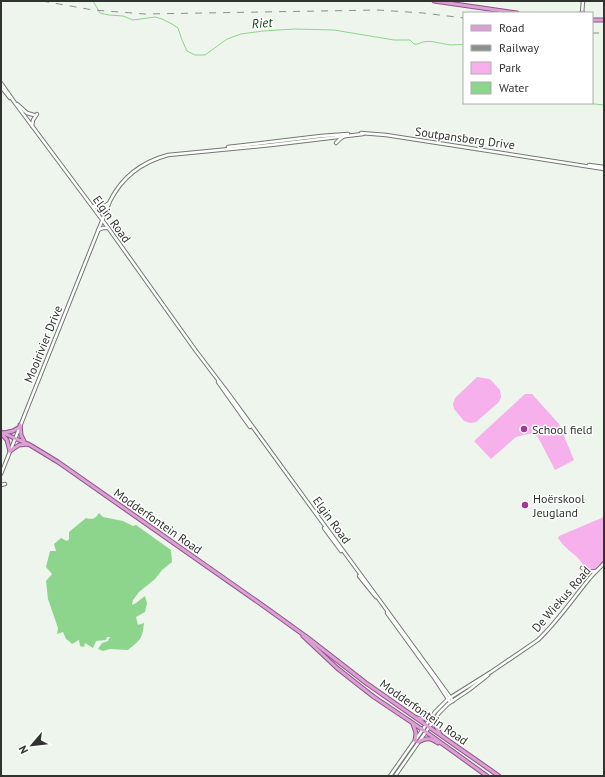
<svg xmlns="http://www.w3.org/2000/svg" width="605" height="777" font-family="'PT Sans',sans-serif">
<style>
.green{fill:#f6b0eb}
.water{fill:#8dd58d}
.lines{fill:none;stroke-linecap:round;stroke-linejoin:round}
.stream{stroke:#8dd58d;stroke-width:1}
.tertiary-casing{stroke:#717871;stroke-width:4.5}
.primary-casing{stroke:#905288;stroke-width:5}
.tertiary{stroke:#fff;stroke-width:2.5}
.primary{stroke:#dba1d4;stroke-width:3}
.rail{stroke:#8b918b;stroke-width:1;stroke-dasharray:7 7;stroke-linecap:butt}
.poi-dot{fill:#a23797;stroke:#fff;stroke-width:1.5}
.labels{text-anchor:middle;dominant-baseline:central;stroke-width:3;stroke-linejoin:round;paint-order:stroke}
.street-label{font-size:12px;fill:#303330;stroke:#fff}
.poi-label{font-size:12px;fill:#303330;stroke:#fff;text-anchor:start}
.water-label{font-size:13px;font-style:italic;fill:#154718;stroke:#fff}
</style>
<rect width="100%" height="100%" fill="#edf5ed"/>
<g class="green">
<path d="M477,377L490,379L500,390L501,397L499,402L476,422L470,423L464,421L454,409L453,404L455,398Z"/>
<path d="M525,394H532L559,424L574,460L555,470L538,437L532,433L516,437L491,459L474,441Z"/>
<path d="M604,517V561L596,570L591,571C584,568 582,562 577,557C570,551 563,546 558,538L559,536Z"/>
</g>
<path class="water" d="M99,513L103,517L123,521L133,526L136,525L171,550L172,562L162,570L155,579L139,592L133,600L132,605L136,603L145,596L147,603L145,612L136,617L138,625L144,623C142,640 141,639 128,650L110,649L103,651L98,649L102,643L108,641L110,637H107L106,640L96,641L93,648L85,643L84,647L80,646L79,640L72,644L69,641L66,639L63,632L57,634L58,628L48,599L46,581L52,574L46,567L50,551H56L54,544L61,538L67,541L69,539V532L86,518C93,520 95,519 99,513Z"/>
<g class="lines">
<g class="stream">
<path d="M93,1L100,13L109,15L123,16L133,20L155,17L162,19L172,24L178,28L182,40L187,51L195,55H205L227,39L241,34L263,31L294,29L334,30L394,40H410L414,44H418C428,38 440,44 451,45C455,45 460,44 464,45"/>
<path d="M585,103L604,105"/>
</g>
<g class="tertiary-casing">
<g id="tertiary">
<path d="M582,13L583,1"/>
<path d="M1,83L15,103L109,229L196,351L228,393L314,511L383,605L453,701"/>
<path d="M1,87L10,98"/>
<path d="M17,104L27,113L34,115"/>
<path d="M32,126L33,120L37,114"/>
<path d="M361,133L386,135L604,169"/>
<path d="M336,143L340,139L343,137"/>
<path d="M228,147L321,136L348,134"/>
<path d="M589,165L604,167"/>
<path d="M93,206C100,209 103,207 109,203"/>
<path d="M98,230L103,228H108"/>
<path d="M218,382L250,427"/>
<path d="M1,474L110,201C122,177 142,162 168,155L271,145L363,134"/>
<path d="M1,485L5,484"/>
<path d="M324,528L341,551"/>
<path d="M582,568L588,572L596,571"/>
<path d="M359,576L376,597"/>
<path d="M387,613L435,679L450,702"/>
<path d="M390,776L435,712L448,699L491,672L538,640C557,622 572,600 589,579C593,574 599,569 604,563"/>
<path d="M395,776L439,713L448,704L469,690L488,675"/>
</g>
</g>
<g class="primary-casing">
<g id="primary">
<path d="M434,1L517,13"/>
<path d="M582,12L583,13"/>
<path d="M592,20H604"/>
<path d="M20,425L21,435L24,441"/>
<path d="M1,432L30,445L58,462L265,607L308,638L366,683L499,776"/>
<path d="M1,433L7,440L10,451"/>
<path d="M4,433L13,431L20,427"/>
<path d="M10,451L19,445L28,444"/>
<path d="M303,636L337,668L356,683L374,697L426,732L487,776"/>
<path d="M435,717V724L440,734"/>
<path d="M417,718L423,719L431,717"/>
<path d="M413,724L416,733L415,741"/>
<path d="M418,742C428,737 430,738 438,743"/>
</g>
</g>
<use href="#tertiary" class="tertiary"/>
<use href="#primary" class="primary"/>
<g class="rail">
<path d="M42,1L93,10L145,14L378,10L423,13L464,18"/>
<path d="M592,33H604"/>
</g>
</g>
<g class="poi-dot">
<circle cx="524" cy="429" r="4"/>
<circle cx="525" cy="505" r="4"/>
</g>
<g class="labels">
<g class="street-label">
<text transform="translate(465 138) rotate(8)">Soutpansberg Drive</text>
<text transform="translate(112 219) rotate(54)">Elgin Road</text>
<text transform="translate(43 344) rotate(-68)">Mooirivier Drive</text>
<text transform="translate(332 520) rotate(54)">Elgin Road</text>
<text transform="translate(158 521) rotate(35)">Modderfontein Road</text>
<text transform="translate(561 599) rotate(-49)">De Wiekus Road</text>
<text transform="translate(424 712) rotate(35)">Modderfontein Road</text>
</g>
<g class="poi-label">
<text x="532" y="429">School field</text>
<text x="533" y="498">Hoërskool<tspan x="533" dy="14">Jeugland</tspan></text>
</g>
<g class="water-label">
<text transform="translate(262 23) rotate(-5)">Riet</text>
</g>
</g>
<rect width="605" height="777" fill="none" stroke="#303330" stroke-width="4"/>
<rect x="463" y="12" width="130" height="92" fill="#ffffff" stroke="#acadac"/>
<rect x="471" y="25" width="20" height="6" fill="#dba1d4" stroke="#acadac"/>
<text x="499" y="32" font-size="12" fill="#303330">Road</text>
<rect x="471" y="45" width="20" height="6" fill="#8b918b" stroke="#acadac"/>
<text x="499" y="52" font-size="12" fill="#303330">Railway</text>
<rect x="471" y="62" width="20" height="12" fill="#f6b0eb" stroke="#acadac"/>
<text x="499" y="72" font-size="12" fill="#303330">Park</text>
<rect x="471" y="82" width="20" height="12" fill="#8dd58d" stroke="#acadac"/>
<text x="499" y="92" font-size="12" fill="#303330">Water</text>
<g transform="translate(32 745) rotate(242)" stroke="#ffffff" stroke-width="3" paint-order="stroke">
<path d="M0-3L7 15L0 10L-7 15Z" fill="#303330"/>
<text y="-6" font-size="11" font-weight="bold" text-anchor="middle" fill="#303330">N</text>
</g>
</svg>
